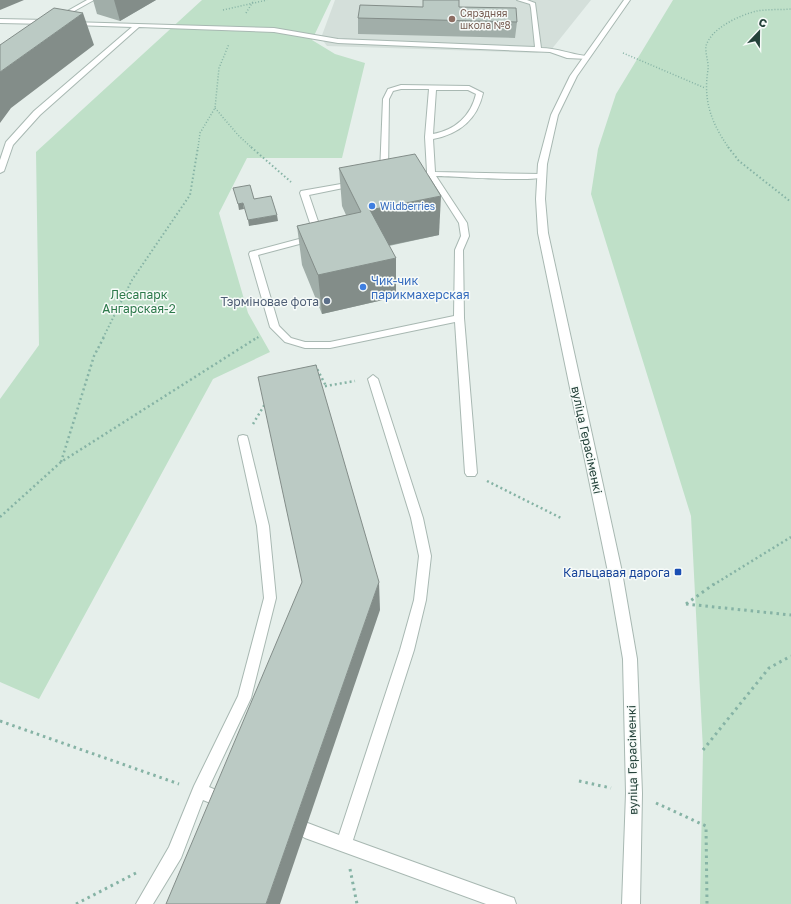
<svg xmlns="http://www.w3.org/2000/svg" width="791" height="904" font-family="'Golos Text',sans-serif">
<style>
.built{fill:#d4dfda}
.green{fill:#bfe0c8}
.lines{fill:none;stroke-linecap:round;stroke-linejoin:round}
.service-casing{stroke:#a8b8b2;stroke-width:2}
.tertiary-casing{stroke:#a8b8b2;stroke-width:2}
.path-far3{stroke:#86b3a5;stroke-width:1.5;stroke-dasharray:1 2;stroke-linecap:butt}
.path-far2{stroke:#86b3a5;stroke-width:2;stroke-dasharray:1.5 2.5;stroke-linecap:butt}
.path-far1{stroke:#86b3a5;stroke-width:2.5;stroke-dasharray:2 3;stroke-linecap:butt}
.path{stroke:#86b3a5;stroke-width:3;stroke-dasharray:2.5 4;stroke-linecap:butt}
.service{fill:#fff;fill-rule:evenodd}
.tertiary{fill:#fff;fill-rule:evenodd}
.wall{fill:#a1aea9}
.shaded-wall{fill:#838d89}
.building{fill:#bbcac4;stroke:#838d89}
.education-dot{fill:#8d6e63;stroke:#f7fbf9;stroke-width:1.5}
.shop-dot{fill:#3f7fe0;stroke:#f7fbf9;stroke-width:1.5}
.service-dot{fill:#5c6f8a;stroke:#f7fbf9;stroke-width:1.5}
.transit-dot{fill:#1a4fb4;stroke:#f7fbf9;stroke-width:1.5}
.labels{text-anchor:middle;dominant-baseline:central;stroke-width:3;stroke-linejoin:round;paint-order:stroke}
.far-education-label{font-size:10px;fill:#785e54;stroke:#f7fbf9;text-anchor:start}
.far-shop-label{font-size:10px;fill:#366cbe;stroke:#f7fbf9;text-anchor:start}
.shop-label{font-size:12px;fill:#366cbe;stroke:#f7fbf9;text-anchor:start}
.park-label{font-size:12px;fill:#2d7a4b;stroke:#f7fbf9}
.service-label{font-size:12px;fill:#4e5e75;stroke:#f7fbf9;text-anchor:end}
.street-label{font-size:12px;fill:#24423a;stroke:#f7fbf9}
.transit-label{font-size:12px;fill:#164399;stroke:#f7fbf9;text-anchor:end}
</style>
<rect width="100%" height="100%" fill="#e6efeb"/>
<path class="built" d="M335,0H591L551,50L537,53L327,46L321,38Z"/>
<g class="green">
<path d="M202,0H331L312,40L335,54L365,63L342,158H247L219,213L248,313L270,352L213,379L39,699L0,682V399L39,345L36,152Z"/>
<path d="M673,0H791V904H700L703,750L691,516L591,194L598,149L616,94Z"/>
</g>
<g class="lines">
<g class="service-casing">
<g id="service">
<path d="M87,0H94L60,19L55,18Z"/>
<path d="M517,0H527L535,3L541,48C556,48 570,54 586,56L588,57V59L567,58L550,52L338,43L274,32L139,27L40,115L13,145L4,171L0,173V160L6,142L34,111L132,27L73,25L71,24V22L274,28L338,39L535,47L531,8L530,4Z"/>
<path d="M0,19L47,20L50,22L47,24L0,23Z"/>
<path d="M401,85L469,86L483,93C477,120 459,134 433,139L435,172L541,174L545,176C537,183 453,176 436,176L467,223L469,236L463,250L464,318L477,473L475,476H467L465,473L455,322L330,348H305L285,342L270,327L249,254L250,252L314,235L300,193L301,191L358,181V185L309,195L323,236L322,238L258,255L279,326L291,338L305,342H330L454,316L455,250L461,236L459,223L429,176L413,177L409,175L413,173L427,172L425,137L429,89H401L393,91L389,99L388,173L384,175L380,173L383,99L388,89ZM436,90H468L476,94C471,116 455,130 433,134Z"/>
<path d="M373,375L378,379L423,518L431,556L426,600L414,650L353,840L508,896L514,898L516,904H486L305,838L300,835L297,830L300,825L305,822L339,835L400,650L414,600L419,556L411,518L368,379Z"/>
<path d="M243,435L247,436L248,439L269,526L276,598L251,698L209,787L230,796L233,801L230,806L225,809L203,800L181,858L153,904H136L169,847L194,786L238,696L264,598L257,526L238,439L239,436Z"/>
</g>
</g>
<g class="tertiary-casing">
<path id="tertiary" d="M624,0H630L577,76L558,115L547,164L545,199L548,233L622,572L637,659L642,793L640,904H622L626,793L623,659L608,572L538,233L536,199L538,164L551,115L570,76Z"/>
</g>
<g class="path-far3">
<path d="M223,10L267,0"/>
<path d="M246,13L254,0"/>
<path d="M623,53L705,88"/>
<path d="M215,108L238,135L252,148"/>
<path d="M198,148L200,133L215,108L219,68L229,44"/>
<path d="M729,148C711,123 703,100 708,70C709,62 705,54 706,46C711,28 740,15 757,11C768,9 780,10 791,9"/>
</g>
<g class="path-far2">
<path d="M251,147L291,182"/>
<path d="M728,147L739,161L791,202"/>
<path d="M103,338L132,280L190,195L198,147"/>
<path d="M257,338L260,336"/>
</g>
<g class="path-far1">
<path d="M315,365L326,386"/>
<path d="M320,387L355,381"/>
<path d="M253,424L265,404"/>
<path d="M61,462L94,356L104,337"/>
<path d="M487,481L561,518"/>
<path d="M0,517L61,462L258,337"/>
<path d="M713,585L791,537"/>
</g>
<g class="path">
<path d="M686,604L714,584"/>
<path d="M686,604L791,615"/>
<path d="M0,721L179,784"/>
<path d="M703,750L769,668L791,656"/>
<path d="M579,781L611,788"/>
<path d="M656,803L706,826L707,904"/>
<path d="M350,869L357,904"/>
<path d="M76,904L136,873"/>
</g>
<use href="#service" class="service"/>
<use href="#tertiary" class="tertiary"/>
</g>
<g class="wall">
<path d="M93,0H156L120,21L97,14Z"/>
<path d="M423,7H459L517,22L515,38L358,34V18Z"/>
<path d="M339,168L439,235L389,246L396,297L322,314L302,265L297,226L346,215L342,206Z"/>
</g>
<g class="shaded-wall">
<path d="M0,0H24L0,10Z"/>
<path d="M114,0H156L120,21Z"/>
<path d="M83,13L94,45L11,108L0,123V72Z"/>
<path d="M441,196L439,235L371,249L370,210Z"/>
<path d="M243,203L244,209L239,210L238,204Z"/>
<path d="M277,215L278,221L249,226L248,220Z"/>
<path d="M396,258V297L322,314L318,275Z"/>
<path d="M379,582L380,610L280,904H266Z"/>
</g>
<g class="building">
<path d="M423,0H459V7L516,8L517,22L358,18L360,5L423,7Z"/>
<path d="M54,8L83,13L0,72V45Z"/>
<path d="M415,154L441,196L370,210L396,258L318,275L297,226L361,212L339,168Z"/>
<path d="M250,185L254,199L271,196L277,215L248,220L243,203L238,204L233,188Z"/>
<path d="M316,365L379,582L266,904H166L302,582L258,377Z"/>
</g>
<circle class="education-dot" cx="452" cy="19" r="4"/>
<g class="shop-dot">
<circle cx="372" cy="206" r="4"/>
<circle cx="363" cy="287" r="4"/>
</g>
<circle class="service-dot" cx="327" cy="301" r="4"/>
<rect class="transit-dot" x="674" y="568" width="8" height="8" rx="2"/>
<g class="labels">
<g class="far-education-label">
<text x="460" y="13">Сярэдняя<tspan x="460" dy="12">школа №8</tspan></text>
</g>
<g class="far-shop-label">
<text x="380" y="206">Wildberries</text>
</g>
<g class="shop-label">
<text x="371" y="280">Чик-чик<tspan x="371" dy="14">парикмахерская</tspan></text>
</g>
<g class="park-label">
<text x="139" y="294">Лесапарк<tspan x="139" dy="14">Ангарская-2</tspan></text>
</g>
<g class="service-label">
<text x="319" y="301">Тэрміновае фота</text>
</g>
<g class="street-label">
<text transform="translate(587 440) rotate(78)">вуліца Герасіменкі</text>
<text transform="translate(632 760) rotate(-91)">вуліца Герасіменкі</text>
</g>
<g class="transit-label">
<text x="670" y="572">Кальцавая дарога</text>
</g>
</g>
<g transform="translate(759 32) rotate(22)" stroke="#f7fbf9" stroke-width="3" paint-order="stroke">
<path d="M0-3L7 15L0 10L-7 15Z" fill="#24423a"/>
<text y="-6" font-size="11" font-weight="bold" text-anchor="middle" fill="#24423a">С</text>
</g>
</svg>
